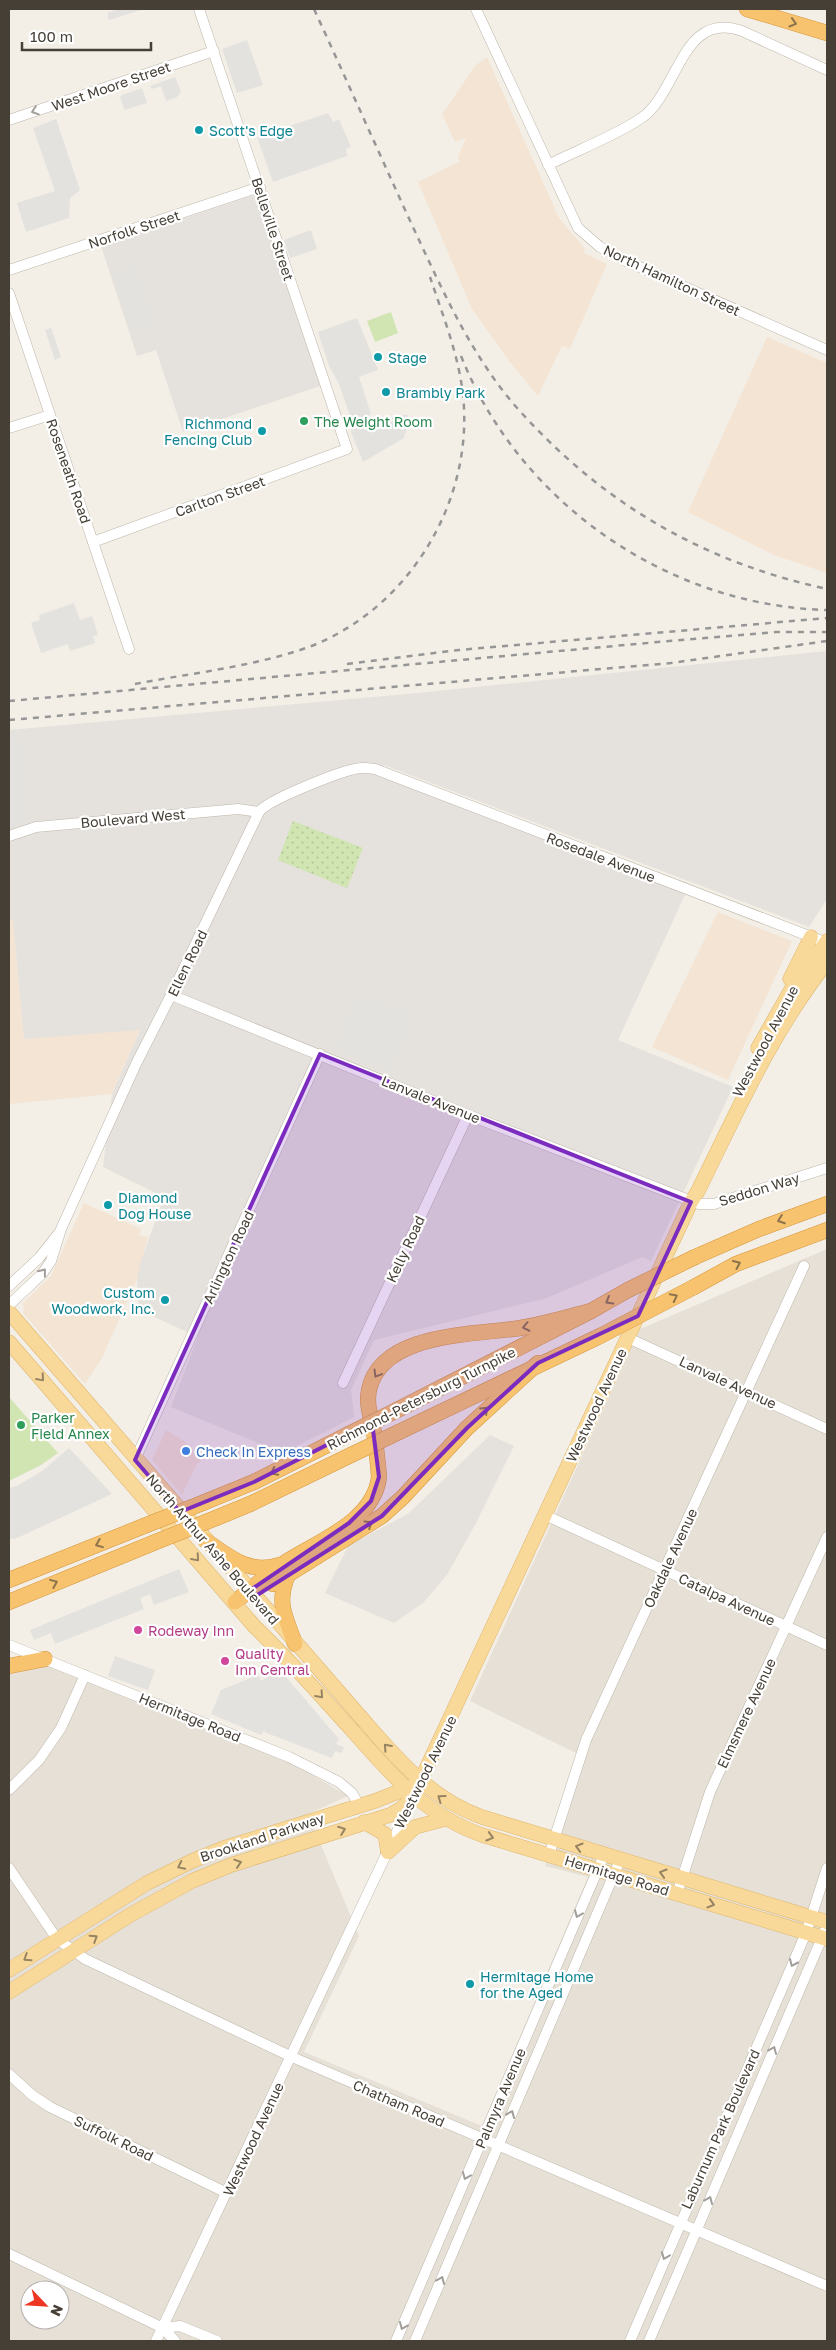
<svg xmlns="http://www.w3.org/2000/svg" width="836" height="2350" font-family="'Golos Text',sans-serif">
<style>
.residential{fill:#e6e0d6;fill-rule:evenodd}
.commercial{fill:#f4e4d3}
.industrial{fill:#e5e1dc}
.grass{fill:#d1e5b2}
.park{fill:url(#park-dots)}
.parking{fill:#e4e2df}
.lines{fill:none;stroke-linecap:round;stroke-linejoin:round}
.minor-casing{stroke:#beb6aa;stroke-width:11}
.major-casing{stroke:#deb56a;stroke-width:15}
.highway-casing{stroke:#d6973e;stroke-width:16}
.minor{stroke:#fff;stroke-width:10}
.major{stroke:#f9d99a;stroke-width:14}
.highway{stroke:#f7c36e;stroke-width:15}
.rail{stroke:#969696;stroke-width:2.5;stroke-dasharray:6 6;stroke-linecap:butt}
.highway-bridge-casing{stroke:#d6973e;stroke-width:16;stroke-linecap:butt}
.highway-bridge{stroke:#f7c36e;stroke-width:15}
.oneway{stroke:#8d744c}
.oneway2{stroke:#a29f9a}
.oneway3{stroke:#978463}
.marked{fill:#7b2cbf;fill-opacity:0.2;stroke:#7b2cbf;stroke-width:4;stroke-linejoin:round}
.culture-dot{fill:#0f9aa8;stroke:#fff;stroke-width:2}
.leisure-dot{fill:#2e9e5b;stroke:#fff;stroke-width:2}
.shop-dot{fill:#3f7fe0;stroke:#fff;stroke-width:2}
.hotel-dot{fill:#d1479c;stroke:#fff;stroke-width:2}
.labels{text-anchor:middle;dominant-baseline:central;stroke-width:4.5;stroke-linejoin:round;paint-order:stroke}
.street-label{font-size:14px;fill:#463f36;stroke:#fff}
.culture-label{font-size:14px;fill:#0d838f;stroke:#fff;text-anchor:start}
.leisure-label{font-size:14px;fill:#27864d;stroke:#fff;text-anchor:start}
.shop-label{font-size:14px;fill:#366cbe;stroke:#fff;text-anchor:start}
.hotel-label{font-size:14px;fill:#b23c85;stroke:#fff;text-anchor:start}
</style>
<defs>
<pattern id="park-dots" width="8" height="8" patternUnits="userSpaceOnUse" patternTransform="scale(1.25)"><rect width="8" height="8" fill="#d1e5b2"/><path d="M2 2h.1M6 6h.1" fill="none" stroke="#b5c69a" stroke-width="1.8" stroke-linecap="round"/></pattern>
</defs>
<rect width="100%" height="100%" fill="#f3efe7"/>
<path class="residential" d="M827,1249V2341H9V1670L47,1661L285,1759L348,1796L308,1814L359,1936L304,2052L482,2126L588,1877L545,1866L578,1754L470,1701L640,1329ZM30,2290H60V2320H30Z"/>
<g class="commercial">
<path d="M487,57L559,218L585,249L584,253L607,264L570,349L562,346L538,396L509,361L472,309L418,182L460,161L458,158L466,138L455,142L442,114L476,65Z"/>
<path d="M767,337L827,363V573L774,555L688,512Z"/>
<path d="M718,912L792,941L728,1080L652,1047Z"/>
<path d="M13,919L24,1039L140,1029L112,1094L9,1104V920Z"/>
<path d="M84,1203L141,1229L139,1235L148,1237L137,1279L102,1358L85,1384L23,1313L24,1307L22,1304L51,1276Z"/>
<path d="M166,1430L184,1441L201,1461L196,1465L182,1495L152,1460Z"/>
</g>
<g class="industrial">
<path d="M257,194L320,386L183,432L156,350L137,356L101,246Z"/>
<path d="M827,651V899L809,927L384,765L380,775L690,884L618,1040L733,1087L651,1261L642,1257L547,1298L374,1340L351,1390L354,1417L283,1453L171,1407L198,1337L139,1310L137,1279L141,1261L164,1197L103,1167L112,1094L140,1030L24,1039L13,920H9V730L407,694Z"/>
<path d="M490,1435L514,1446L476,1523L447,1575L423,1603L394,1623L325,1593L348,1546L409,1513Z"/>
</g>
<g class="grass">
<path d="M391,312L398,333L375,342L367,321Z"/>
<path d="M9,1397L58,1453L41,1465L9,1481Z"/>
</g>
<path class="park" d="M293,821L363,848L347,888L278,860Z"/>
<g class="parking">
<path d="M120,9H144L109,20L107,13Z"/>
<path d="M247,40L263,85L237,93L222,49Z"/>
<path d="M175,77L181,92L177,97L166,101L161,86L152,89L150,86Z"/>
<path d="M142,88L147,103L124,110L120,96Z"/>
<path d="M328,113L333,122L339,119L351,147L346,149L347,156L273,182L257,137Z"/>
<path d="M56,119L80,190L70,198L69,218L26,232L17,203L55,191L33,128Z"/>
<path d="M311,230L317,249L290,258L284,240Z"/>
<path d="M136,264L155,323L131,331L111,273Z"/>
<path d="M357,318L378,370L359,377L371,414L365,418L368,425L401,415H408L409,421L404,438L363,462L351,432L352,417L350,416L339,384L329,366L318,332Z"/>
<path d="M51,328L61,357L55,360L45,330Z"/>
<path d="M74,603L80,620L92,616L98,635L93,636L95,643L70,651L68,644L41,653L31,623L40,620L39,615Z"/>
<path d="M19,730L28,819L9,827V731Z"/>
<path d="M369,996L414,1015L391,1072L336,1050L355,1001L365,1004Z"/>
<path d="M69,1448L112,1494L15,1539L9,1538V1488L17,1486L42,1471Z"/>
<path d="M179,1569L189,1592L154,1605L150,1594L140,1598L144,1609L55,1644L51,1633L34,1640L30,1630Z"/>
<path d="M115,1656L155,1670L148,1690L108,1676Z"/>
<path d="M280,1670L339,1739L336,1744L344,1747L342,1753L335,1751L332,1758L264,1732L267,1726L261,1735L211,1714L221,1690L258,1675L261,1681Z"/>
</g>
<g class="lines">
<g class="minor-casing">
<g id="minor">
<path d="M476,9L578,228L600,247L626,261L827,350"/>
<path d="M9,120L214,51"/>
<path d="M548,165C576,151 614,136 640,119C679,94 681,9 742,31L827,70"/>
<path d="M9,270L260,187"/>
<path d="M9,293L129,649"/>
<path d="M9,428L50,415"/>
<path d="M93,542L347,449L199,9"/>
<path d="M9,836L36,827L238,809L259,812"/>
<path d="M171,995L468,1115L699,1204H714L827,1168"/>
<path d="M9,1286L39,1258L58,1234"/>
<path d="M9,1305L42,1274L51,1261L61,1229L136,1064L171,995L259,812C267,800 339,772 355,769C362,767 368,768 375,769L827,943"/>
<path d="M628,1338L827,1429"/>
<path d="M343,1383L468,1115"/>
<path d="M135,1460L320,1054"/>
<path d="M545,1515L827,1645"/>
<path d="M9,1645L289,1757L339,1782L352,1793L359,1805"/>
<path d="M9,1790L39,1760L61,1728L85,1675"/>
<path d="M549,1855L586,1740L804,1266"/>
<path d="M9,1868L57,1939L85,1959L292,2057L827,2286"/>
<path d="M677,1894L710,1792L827,1537"/>
<path d="M9,2074L32,2095L50,2107L227,2193"/>
<path d="M9,2254L163,2328L175,2341"/>
<path d="M163,2328L180,2326L217,2341"/>
<path d="M156,2341L410,1804"/>
<path d="M396,2341L604,1855"/>
<path d="M415,2341L620,1860"/>
<path d="M630,2341L806,1933L827,1868"/>
<path d="M649,2341L827,1926"/>
</g>
</g>
<g class="major-casing">
<g id="major">
<path d="M790,979L811,937"/>
<path d="M758,1048L791,990L827,941"/>
<path d="M9,1312L358,1714C395,1756 428,1798 482,1817L827,1922"/>
<path d="M9,1342L255,1627C289,1659 320,1695 351,1729C391,1774 423,1814 482,1835L827,1939"/>
<path d="M364,1822L385,1834L388,1852"/>
<path d="M388,1852L415,1827L445,1819"/>
<path d="M9,1970L147,1883L192,1861L224,1848L375,1801L413,1786"/>
<path d="M9,1992L130,1915L192,1881L231,1865L390,1815L402,1808L413,1797L691,1202L698,1191C738,1110 771,1033 827,962"/>
</g>
</g>
<g class="highway-casing">
<g id="highway">
<path d="M747,9L827,33"/>
<path d="M695,1257L759,1229L827,1204"/>
<path d="M694,1287L736,1264L827,1230"/>
<path d="M397,1410L591,1311L628,1290"/>
<path d="M399,1432L600,1336"/>
<path d="M200,1504L254,1482L349,1434"/>
<path d="M216,1518L250,1504L351,1455"/>
<path d="M205,1540C228,1556 249,1575 279,1565"/>
<path d="M288,1574C276,1604 285,1615 295,1644"/>
<path d="M9,1580L144,1526"/>
<path d="M273,1584L382,1516L403,1497L467,1428L538,1363"/>
<path d="M9,1602L158,1541"/>
<path d="M235,1602C251,1589 268,1574 286,1562C319,1541 374,1521 379,1477C378,1462 376,1447 374,1432C371,1418 366,1404 369,1390C381,1332 475,1335 520,1328C544,1324 567,1317 591,1311"/>
<path d="M9,1666L45,1659"/>
</g>
</g>
<use href="#minor" class="minor"/>
<use href="#major" class="major"/>
<use href="#highway" class="highway"/>
<g class="rail">
<path d="M314,9C347,81 379,153 412,225C442,289 471,356 518,409C603,504 703,562 827,589"/>
<path d="M461,356C520,504 669,606 827,610"/>
<path d="M347,664L459,650L827,618"/>
<path d="M135,684C191,673 251,667 306,648C403,613 469,511 464,408C462,363 444,319 430,277"/>
<path d="M9,701L669,641L776,632H827"/>
<path d="M9,720L671,663L827,641"/>
</g>
<g class="highway-bridge-casing">
<g id="highway-bridge">
<path d="M628,1290L695,1257"/>
<path d="M600,1336L694,1287"/>
<path d="M349,1434L397,1410"/>
<path d="M351,1455L399,1432"/>
<path d="M144,1526L200,1504"/>
<path d="M158,1541L216,1518"/>
</g>
</g>
<use href="#highway-bridge" class="highway-bridge"/>
</g>
<defs><path id="oneway-chevron" d="M-2-3.5L2.5 0L-2 3.5" fill="none" stroke-width="1.6" stroke-linecap="round" stroke-linejoin="round" transform="scale(1.25)"/></defs>
<g class="oneway">
<use href="#oneway-chevron" transform="translate(793 23) rotate(17)"/>
<use href="#oneway-chevron" transform="translate(781 1220) rotate(160)"/>
<use href="#oneway-chevron" transform="translate(737 1264) rotate(-24)"/>
<use href="#oneway-chevron" transform="translate(674 1297) rotate(-27)"/>
<use href="#oneway-chevron" transform="translate(609 1301) rotate(150)"/>
<use href="#oneway-chevron" transform="translate(526 1327) rotate(168)"/>
<use href="#oneway-chevron" transform="translate(377 1374) rotate(121)"/>
<use href="#oneway-chevron" transform="translate(485 1410) rotate(-43)"/>
<use href="#oneway-chevron" transform="translate(274 1472) rotate(153)"/>
<use href="#oneway-chevron" transform="translate(369 1524) rotate(-32)"/>
<use href="#oneway-chevron" transform="translate(99 1544) rotate(158)"/>
<use href="#oneway-chevron" transform="translate(54 1583) rotate(-22)"/>
</g>
<g class="oneway2">
<use href="#oneway-chevron" transform="translate(35 111) rotate(161)"/>
<use href="#oneway-chevron" transform="translate(43 1272) rotate(-52)"/>
<use href="#oneway-chevron" transform="translate(578 1914) rotate(113)"/>
<use href="#oneway-chevron" transform="translate(793 1963) rotate(114)"/>
<use href="#oneway-chevron" transform="translate(773 2050) rotate(-67)"/>
<use href="#oneway-chevron" transform="translate(511 2114) rotate(-67)"/>
<use href="#oneway-chevron" transform="translate(466 2176) rotate(113)"/>
<use href="#oneway-chevron" transform="translate(709 2200) rotate(-67)"/>
<use href="#oneway-chevron" transform="translate(665 2256) rotate(113)"/>
<use href="#oneway-chevron" transform="translate(441 2280) rotate(-67)"/>
<use href="#oneway-chevron" transform="translate(403 2326) rotate(113)"/>
</g>
<g class="oneway3">
<use href="#oneway-chevron" transform="translate(41 1378) rotate(49)"/>
<use href="#oneway-chevron" transform="translate(196 1558) rotate(49)"/>
<use href="#oneway-chevron" transform="translate(320 1695) rotate(48)"/>
<use href="#oneway-chevron" transform="translate(387 1747) rotate(-132)"/>
<use href="#oneway-chevron" transform="translate(441 1798) rotate(-144)"/>
<use href="#oneway-chevron" transform="translate(342 1830) rotate(-21)"/>
<use href="#oneway-chevron" transform="translate(490 1837) rotate(17)"/>
<use href="#oneway-chevron" transform="translate(579 1847) rotate(-163)"/>
<use href="#oneway-chevron" transform="translate(238 1863) rotate(-18)"/>
<use href="#oneway-chevron" transform="translate(181 1866) rotate(154)"/>
<use href="#oneway-chevron" transform="translate(663 1873) rotate(-163)"/>
<use href="#oneway-chevron" transform="translate(711 1904) rotate(17)"/>
<use href="#oneway-chevron" transform="translate(94 1938) rotate(-33)"/>
<use href="#oneway-chevron" transform="translate(27 1958) rotate(147)"/>
</g>
<path class="marked" d="M320,1054L691,1202L638,1316L538,1363L467,1428L382,1516L254,1597L249,1591L349,1523L371,1501L379,1477L372,1422L254,1482L180,1512L135,1460Z"/>
<g class="culture-dot">
<circle cx="199" cy="130" r="5"/>
<circle cx="378" cy="357" r="5"/>
<circle cx="386" cy="392" r="5"/>
<circle cx="262" cy="431" r="5"/>
<circle cx="108" cy="1205" r="5"/>
<circle cx="165" cy="1300" r="5"/>
<circle cx="470" cy="1984" r="5"/>
</g>
<g class="leisure-dot">
<circle cx="304" cy="421" r="5"/>
<circle cx="21" cy="1425" r="5"/>
</g>
<circle class="shop-dot" cx="186" cy="1451" r="5"/>
<g class="hotel-dot">
<circle cx="138" cy="1630" r="5"/>
<circle cx="225" cy="1661" r="5"/>
</g>
<g class="labels">
<g class="street-label">
<text transform="translate(111 86) rotate(-19)">West Moore Street</text>
<text transform="translate(134 229) rotate(-18)">Norfolk Street</text>
<text transform="translate(273 229) rotate(72)">Belleville Street</text>
<text transform="translate(672 280) rotate(25)">North Hamilton Street</text>
<text transform="translate(69 471) rotate(71)">Roseneath Road</text>
<text transform="translate(220 496) rotate(-20)">Carlton Street</text>
<text transform="translate(133 818) rotate(-5)">Boulevard West</text>
<text transform="translate(601 857) rotate(21)">Rosedale Avenue</text>
<text transform="translate(187 963) rotate(-64)">Ellen Road</text>
<text transform="translate(765 1041) rotate(-62)">Westwood Avenue</text>
<text transform="translate(431 1099) rotate(22)">Lanvale Avenue</text>
<text transform="translate(759 1189) rotate(-17)">Seddon Way</text>
<text transform="translate(405 1249) rotate(-65)">Kelly Road</text>
<text transform="translate(228 1257) rotate(-65)">Arlington Road</text>
<text transform="translate(728 1382) rotate(25)">Lanvale Avenue</text>
<text transform="translate(421 1398) rotate(-27)">Richmond-Petersburg Turnpike</text>
<text transform="translate(596 1405) rotate(-65)">Westwood Avenue</text>
<text transform="translate(213 1549) rotate(49)">North Arthur Ashe Boulevard</text>
<text transform="translate(670 1558) rotate(-65)">Oakdale Avenue</text>
<text transform="translate(727 1599) rotate(25)">Catalpa Avenue</text>
<text transform="translate(746 1713) rotate(-65)">Elmsmere Avenue</text>
<text transform="translate(190 1717) rotate(22)">Hermitage Road</text>
<text transform="translate(425 1772) rotate(-64)">Westwood Avenue</text>
<text transform="translate(262 1837) rotate(-18)">Brookland Parkway</text>
<text transform="translate(617 1875) rotate(17)">Hermitage Road</text>
<text transform="translate(500 2098) rotate(-67)">Palmyra Avenue</text>
<text transform="translate(399 2103) rotate(23)">Chatham Road</text>
<text transform="translate(720 2129) rotate(-66)">Laburnum Park Boulevard</text>
<text transform="translate(114 2138) rotate(26)">Suffolk Road</text>
<text transform="translate(253 2139) rotate(-65)">Westwood Avenue</text>
</g>
<g class="culture-label">
<text x="209" y="130">Scott's Edge</text>
<text x="388" y="357">Stage</text>
<text x="396" y="392">Brambly Park</text>
<text x="252" y="423" text-anchor="end">Richmond<tspan x="252" dy="16">Fencing Club</tspan></text>
<text x="118" y="1197">Diamond<tspan x="118" dy="16">Dog House</tspan></text>
<text x="155" y="1292" text-anchor="end">Custom<tspan x="155" dy="16">Woodwork, Inc.</tspan></text>
<text x="480" y="1976">Hermitage Home<tspan x="480" dy="16">for the Aged</tspan></text>
</g>
<g class="leisure-label">
<text x="314" y="421">The Weight Room</text>
<text x="31" y="1417">Parker<tspan x="31" dy="16">Field Annex</tspan></text>
</g>
<g class="shop-label">
<text x="196" y="1451">Check In Express</text>
</g>
<g class="hotel-label">
<text x="148" y="1630">Rodeway Inn</text>
<text x="235" y="1653">Quality<tspan x="235" dy="16">Inn Central</tspan></text>
</g>
</g>
<rect width="836" height="2350" fill="none" stroke="#463f36" stroke-width="20"/>
<g transform="translate(45 2305) rotate(115)"><circle r="24" fill="#ffffff" stroke="#b5b2af"/>
<path d="M0-4L9 19L0 12L-9 19Z" fill="#ef3622"/>
<text y="-8" font-size="14" font-weight="bold" text-anchor="middle" fill="#463f36">N</text>
</g>
<path d="M22 42v8h129v-8" fill="none" stroke="#463f36" stroke-width="2.5"/>
<text x="30" y="42" font-size="15" fill="#463f36" stroke="#ffffff" stroke-width="4" paint-order="stroke">100 m</text>
</svg>
